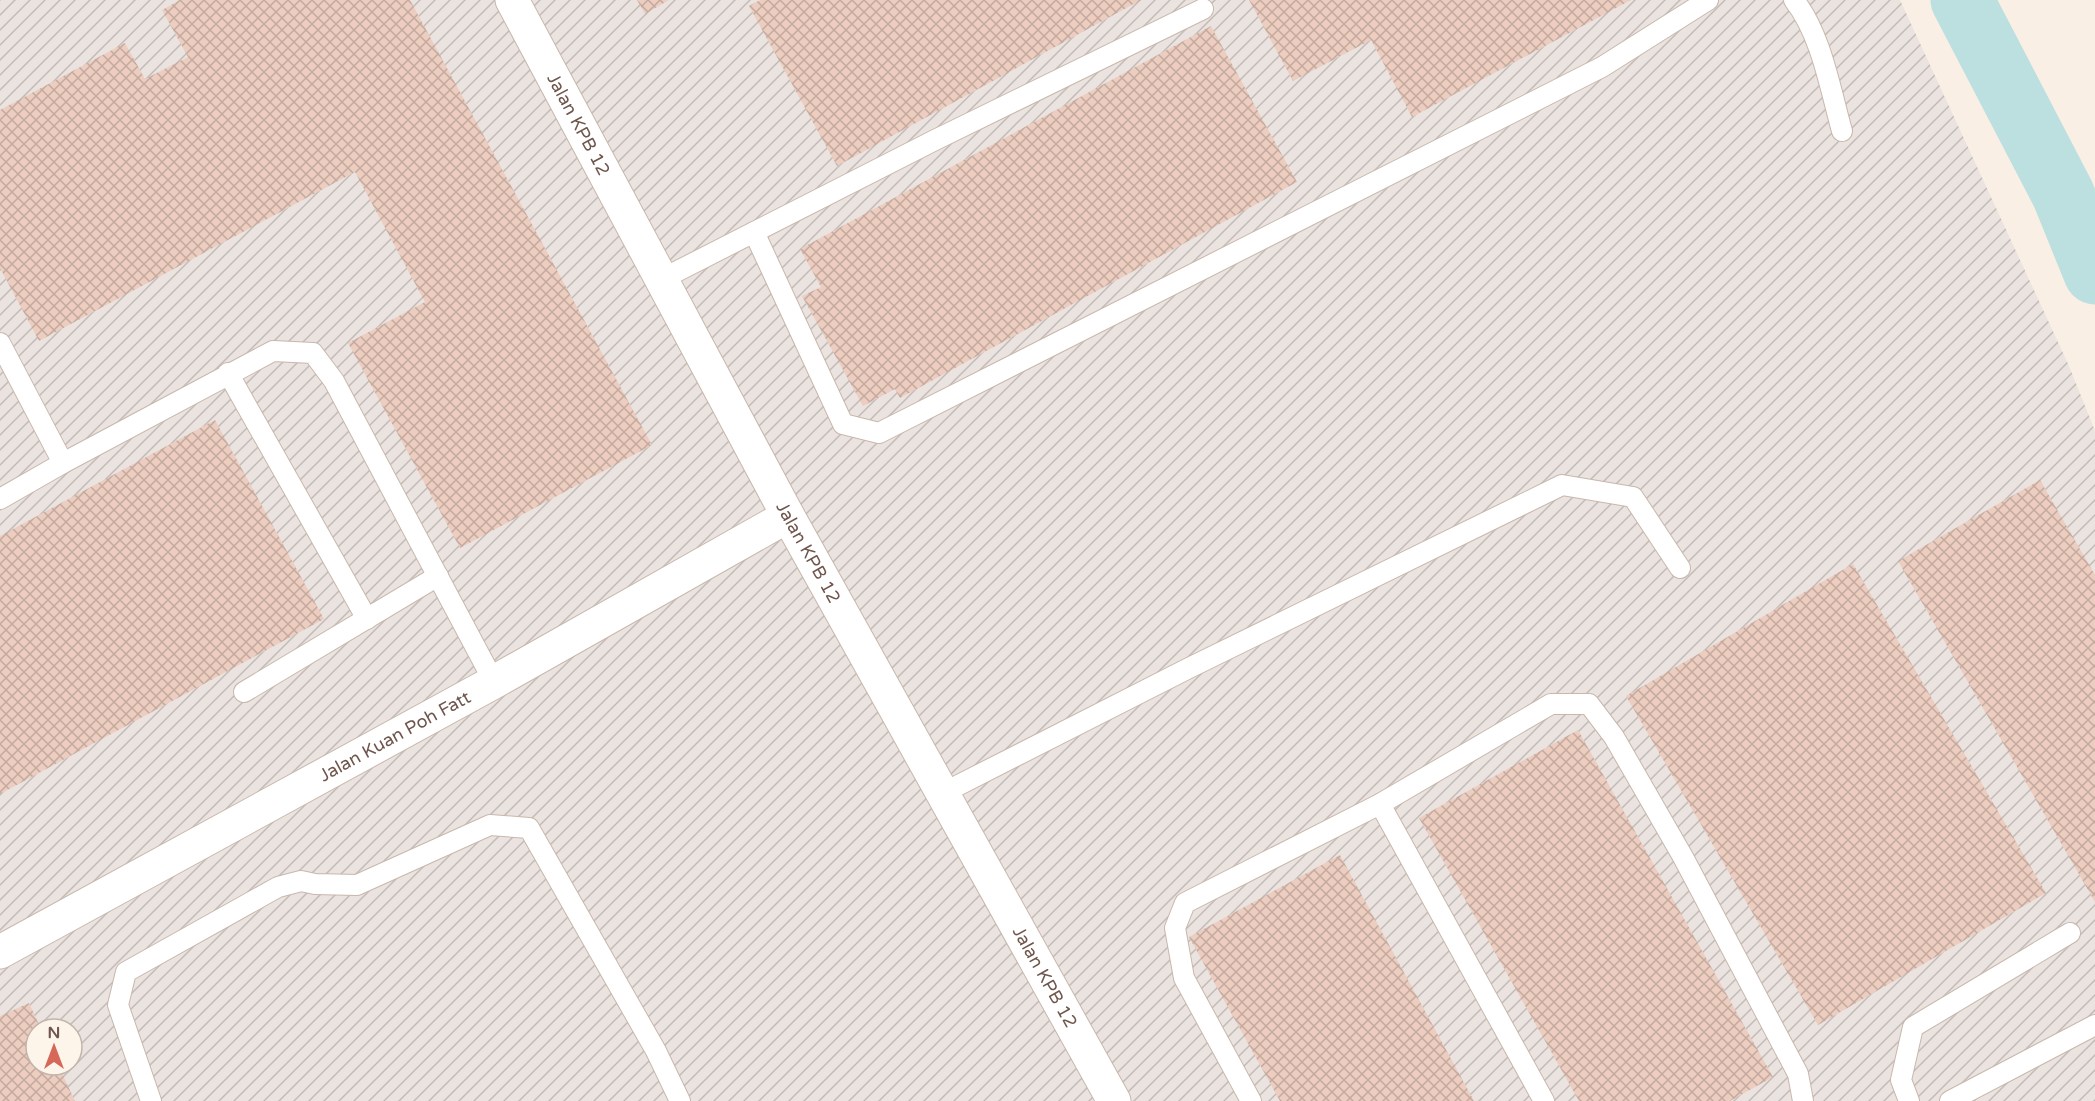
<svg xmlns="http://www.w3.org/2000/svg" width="2095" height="1101" font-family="'Varela Round',sans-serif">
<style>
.industrial{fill:url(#industrial-furrows);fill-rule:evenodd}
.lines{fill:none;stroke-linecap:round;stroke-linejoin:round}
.river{stroke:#bcdfe0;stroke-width:63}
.building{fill:url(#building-cross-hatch)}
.service-casing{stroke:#c9b7ac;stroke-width:22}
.minor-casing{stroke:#c9b7ac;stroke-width:35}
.service{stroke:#fff;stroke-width:20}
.minor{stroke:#fff;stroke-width:33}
.labels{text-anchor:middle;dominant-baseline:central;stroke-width:4.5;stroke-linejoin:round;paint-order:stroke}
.street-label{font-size:18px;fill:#6f564d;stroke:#fdf4ea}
</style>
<defs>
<pattern id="industrial-furrows" width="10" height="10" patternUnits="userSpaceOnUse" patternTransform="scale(1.5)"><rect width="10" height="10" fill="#eae3df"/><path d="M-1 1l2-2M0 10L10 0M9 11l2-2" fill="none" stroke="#c2bbb7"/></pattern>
<pattern id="building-cross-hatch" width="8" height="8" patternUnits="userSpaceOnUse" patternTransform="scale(1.5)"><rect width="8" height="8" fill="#eccdc0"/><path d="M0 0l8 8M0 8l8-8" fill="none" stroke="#c3a99e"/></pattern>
</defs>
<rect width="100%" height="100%" fill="#f9efe5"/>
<path class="industrial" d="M0,0H1900L2069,366L2095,431V1101H0ZM36,1029H72V1065H36Z"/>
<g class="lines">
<path class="river" d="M1962,0L2063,194L2095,273"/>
</g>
<g class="building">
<path d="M180,0H410L652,445L460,548L348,343L425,302L355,172L39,341L0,268V110L125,43L145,79L188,57L162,10Z"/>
<path d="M637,0H669L645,14Z"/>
<path d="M760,0H1141L837,166L749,6Z"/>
<path d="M1249,0H1631L1412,117L1371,40L1293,81Z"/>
<path d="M1211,26L1297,182L900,398L895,389L863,406L802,296L821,287L800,249Z"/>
<path d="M215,420L324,619L0,794V536Z"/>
<path d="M2040,480L2095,575V902L1898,561Z"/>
<path d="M1853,564L2046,893L1818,1025L1626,696Z"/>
<path d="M1578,730L1773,1077L1730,1101H1579L1419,818Z"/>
<path d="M1340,855L1474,1101H1280L1189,937Z"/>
<path d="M29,1003L41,1029H36V1065H58L75,1101H0V1016Z"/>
</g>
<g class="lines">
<g class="service-casing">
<g id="service">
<path d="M1794,0C1821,34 1830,88 1842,131"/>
<path d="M754,232L843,424L879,433L1602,67L1708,0"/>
<path d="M660,280L935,140L1203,9"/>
<path d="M0,343L63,463"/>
<path d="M228,373L367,619"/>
<path d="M0,499L63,463L273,351L313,353L334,381L494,682"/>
<path d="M244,692L438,576"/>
<path d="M943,793L1189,668L1562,485L1633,497L1680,568"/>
<path d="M1380,804L1544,1101"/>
<path d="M151,1101L118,1005L126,972L278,887L301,881L315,884L357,885L490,825L529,828L656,1051L680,1101"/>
<path d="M1251,1101L1184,978L1175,928L1185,903L1380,804L1551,704H1589L1614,737L1683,857L1798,1074L1803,1101"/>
<path d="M1909,1101L1901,1080L1913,1027L2070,933"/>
<path d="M1950,1101L2095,1025"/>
</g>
</g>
<g class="minor-casing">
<g id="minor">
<path id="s1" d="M512,0L788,516L1114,1101"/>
<path id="s2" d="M0,952L494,682L788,516"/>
</g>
</g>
<use href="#service" class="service"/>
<use href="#minor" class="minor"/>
</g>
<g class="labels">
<g class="street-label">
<text stroke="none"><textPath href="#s1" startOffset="141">Jalan KPB 12</textPath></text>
<text stroke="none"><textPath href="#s1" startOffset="627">Jalan KPB 12</textPath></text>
<text stroke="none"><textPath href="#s2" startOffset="450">Jalan Kuan Poh Fatt</textPath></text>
<text stroke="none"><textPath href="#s1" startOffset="1113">Jalan KPB 12</textPath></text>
</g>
</g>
<g transform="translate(54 1047)"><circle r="28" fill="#fdf4ea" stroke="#c4b5ab" stroke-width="1.5"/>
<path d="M0-4.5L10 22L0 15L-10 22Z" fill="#d56858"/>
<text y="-9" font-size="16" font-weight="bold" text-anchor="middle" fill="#6f564d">N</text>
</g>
</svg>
